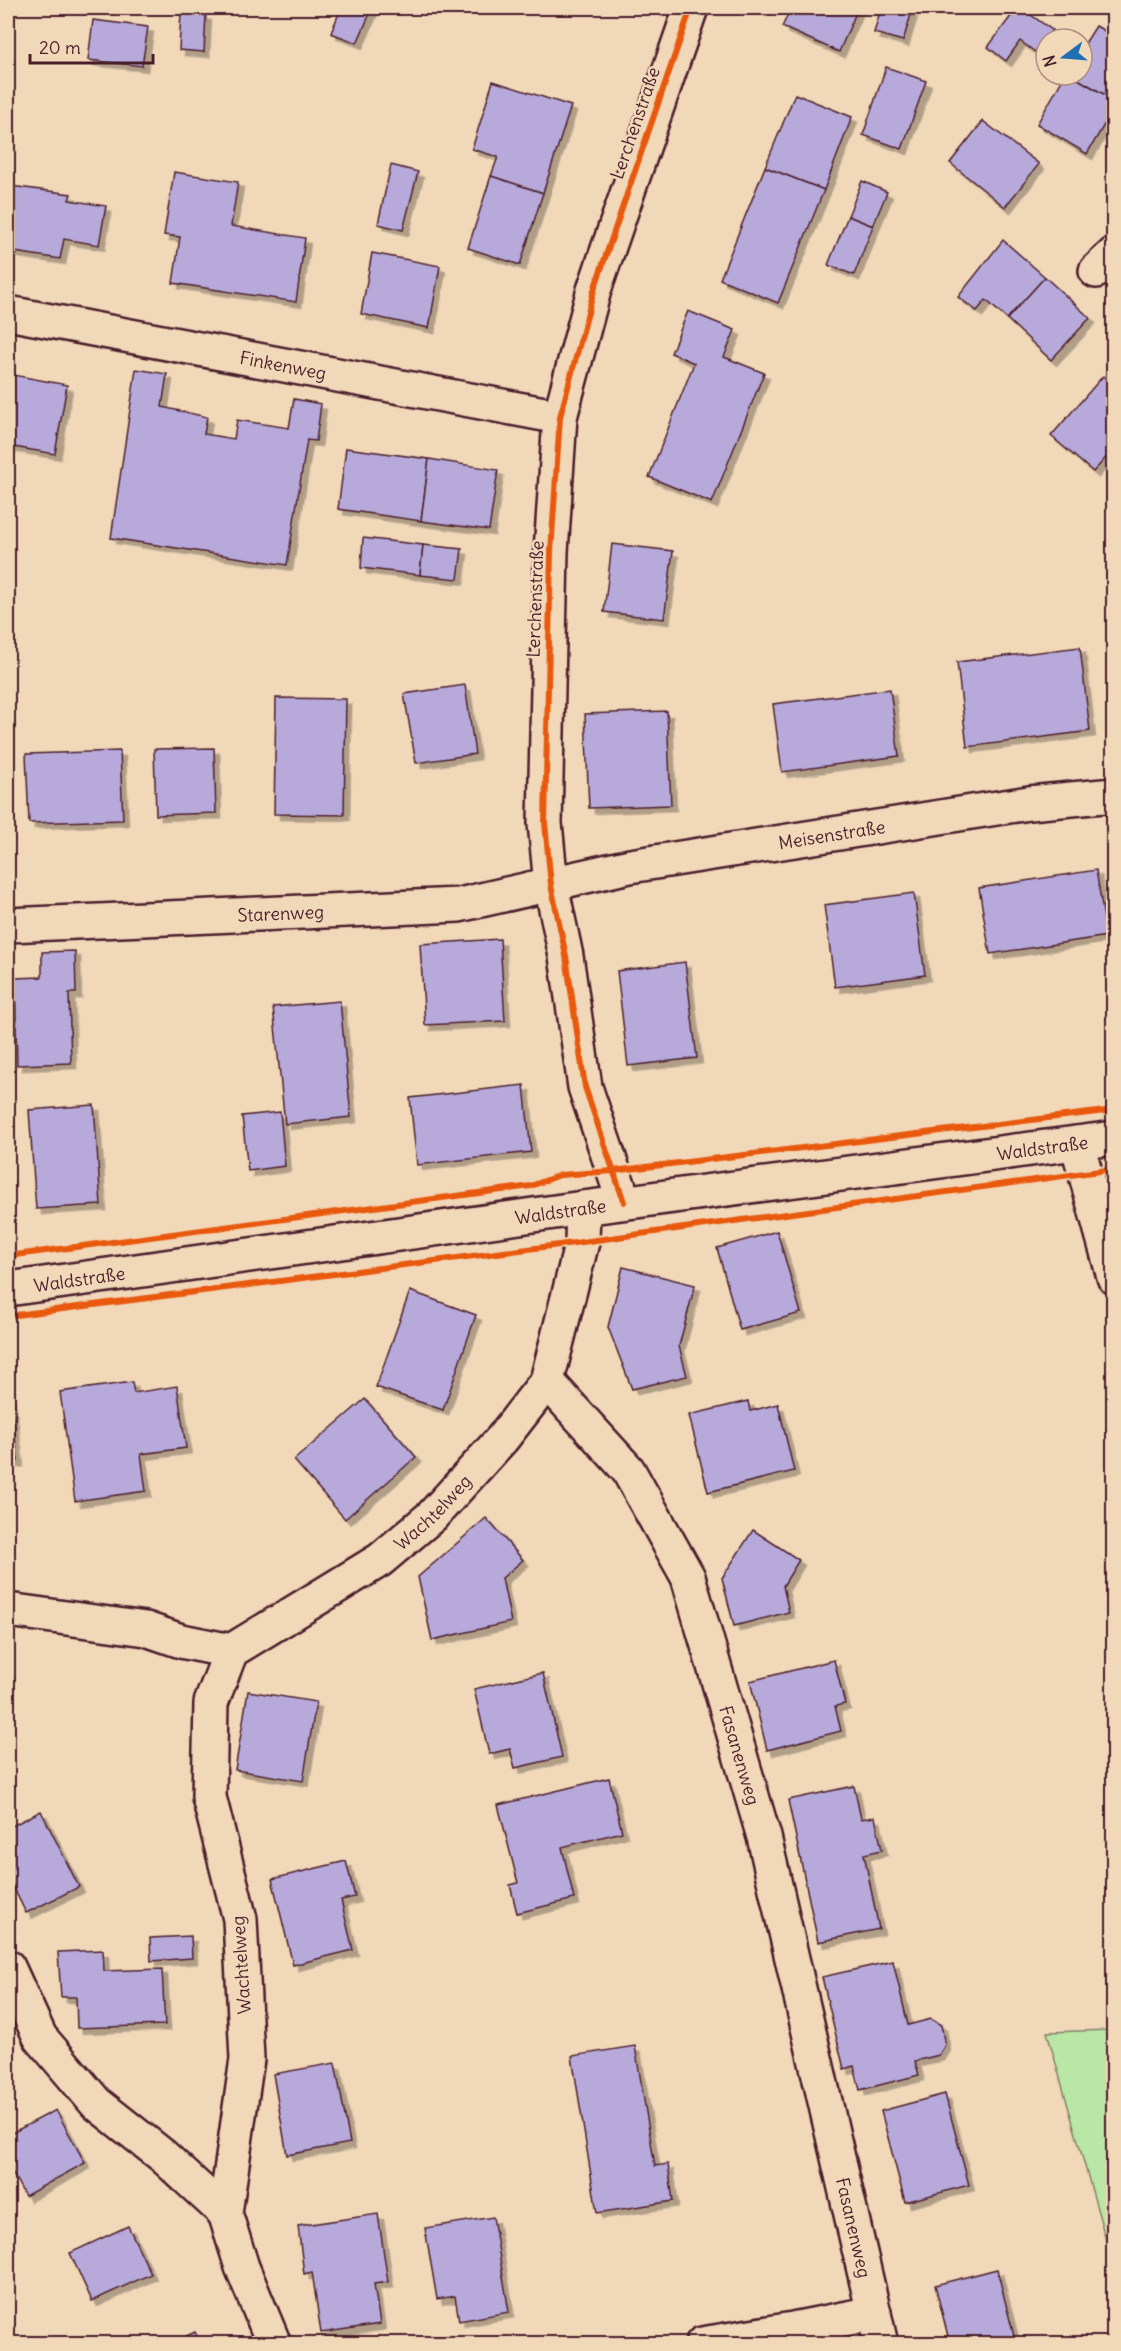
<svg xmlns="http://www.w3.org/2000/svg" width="1121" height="2351" font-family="Delius,sans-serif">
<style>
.green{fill:#bae7a5;stroke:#828368;stroke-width:1.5}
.building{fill:#b7aadb;stroke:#4a1f2b;stroke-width:1.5;filter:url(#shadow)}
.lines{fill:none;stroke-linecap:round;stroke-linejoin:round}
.minor-casing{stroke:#4a1f2b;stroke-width:38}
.tertiary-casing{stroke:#4a1f2b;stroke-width:38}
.minor{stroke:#f1d8b9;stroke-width:33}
.tertiary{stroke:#f1d8b9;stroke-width:33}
.cycleway-casing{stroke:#f1d8b9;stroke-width:10}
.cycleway{stroke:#e8590c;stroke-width:6}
.labels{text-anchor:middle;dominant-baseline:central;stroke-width:5;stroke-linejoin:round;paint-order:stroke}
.street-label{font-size:18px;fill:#4a1f2b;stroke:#f1d8b9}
</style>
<defs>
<filter id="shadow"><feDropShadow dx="5.5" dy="5.5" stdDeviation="0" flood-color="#0004"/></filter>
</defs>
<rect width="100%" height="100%" fill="#f1d8b9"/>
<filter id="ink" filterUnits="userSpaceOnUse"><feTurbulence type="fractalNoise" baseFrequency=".0167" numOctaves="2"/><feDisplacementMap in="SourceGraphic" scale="12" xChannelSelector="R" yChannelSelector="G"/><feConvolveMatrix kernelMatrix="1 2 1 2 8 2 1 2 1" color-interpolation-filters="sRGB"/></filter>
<g filter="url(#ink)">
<path class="green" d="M1113,2030H1114L1113,2265L1047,2032Z"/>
<g class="building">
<path d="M341,8L372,9L357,43L331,33Z"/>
<path d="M791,8H858L839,52L782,27Z"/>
<path d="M881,8H913L903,41L874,33Z"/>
<path d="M1017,8H1021L1052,30L1035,52L1020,41L1006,61L988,47Z"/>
<path d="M181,13L206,15L204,52L179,50Z"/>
<path d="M93,20L148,27L142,66L88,60Z"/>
<path d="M1096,26L1114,36V100L1071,75H1082V48Z"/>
<path d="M886,67L926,81L902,149L863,135Z"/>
<path d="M1065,75H1071L1114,100V108L1087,154L1037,124Z"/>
<path d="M493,81L571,106L543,193L491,176L498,157L472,149Z"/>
<path d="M795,94L852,117L824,190L765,167Z"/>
<path d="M983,121L1039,164L1005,207L950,163Z"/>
<path d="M391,165L418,172L403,230L378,224Z"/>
<path d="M765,167L824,190L778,303L720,279Z"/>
<path d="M174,172L238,182L231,226L305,238L296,302L173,283L180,237L164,235Z"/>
<path d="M491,176L543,193L520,265L468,248Z"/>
<path d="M862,181L887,192L873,226L848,216Z"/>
<path d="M10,186L71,194L69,200L106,206L99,245L64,239L60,259L8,251V202Z"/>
<path d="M848,216L873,226L854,275L828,265Z"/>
<path d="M1003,240L1045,277L1007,319L986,300L977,311L958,297Z"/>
<path d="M372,253L440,266L429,328L361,314Z"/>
<path d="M1045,277L1090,318L1051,360L1007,319Z"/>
<path d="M688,311L735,330L724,357L764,373L712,503L649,477L694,363L671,353Z"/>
<path d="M136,369L167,374L162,407L207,417L204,434L234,439L237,420L289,428L294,399L321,404L316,441L307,440L287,565L111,538Z"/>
<path d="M8,374L67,385L55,454L8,446Z"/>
<path d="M1103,376L1114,385V449L1093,472L1051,436Z"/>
<path d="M346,448L429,459L421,521L338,509Z"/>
<path d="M429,459L498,470L489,530L421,521Z"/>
<path d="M363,538L423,545L420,575L361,568Z"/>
<path d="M612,544L673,551L664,619L604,612Z"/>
<path d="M423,545L462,549L458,579L420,575Z"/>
<path d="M1080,647L1090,731L967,747L957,662Z"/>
<path d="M465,685L475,754L416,763L404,694Z"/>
<path d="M890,689L899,756L782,772L773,704Z"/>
<path d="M276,698L346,699L344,815L274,814Z"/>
<path d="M667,711L671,805L589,808L585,714Z"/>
<path d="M214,748L216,813L156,815L154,749Z"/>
<path d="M120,751L123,820L29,823L26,754Z"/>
<path d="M1096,870L1107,936L990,954L979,888Z"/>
<path d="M914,893L925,975L835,987L824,905Z"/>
<path d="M500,939L505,1021L425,1025L420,944Z"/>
<path d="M75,951L76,993H69L71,1063L17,1065L15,978L42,977V952Z"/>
<path d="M685,962L697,1058L628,1066L617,971Z"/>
<path d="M340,1001L351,1117L285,1124L273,1007Z"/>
<path d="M524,1085L531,1152L417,1165L410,1098Z"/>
<path d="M94,1105L101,1205L36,1209L29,1110Z"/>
<path d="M280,1112L285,1166L248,1171L242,1116Z"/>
<path d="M777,1231L801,1313L740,1330L717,1248Z"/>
<path d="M623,1267L695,1285L679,1346L687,1376L632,1389L608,1327Z"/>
<path d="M410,1291L476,1315L443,1410L376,1387Z"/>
<path d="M8,1382L18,1461L8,1462Z"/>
<path d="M132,1382L134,1393L177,1386L186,1448L141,1454L146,1491L75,1501L60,1392Z"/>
<path d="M365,1399L416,1457L345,1519L294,1460Z"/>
<path d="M748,1401L750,1411L778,1404L794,1471L708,1492L689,1415Z"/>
<path d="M486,1518L523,1560L502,1578L511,1622L432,1640L418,1577Z"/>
<path d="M753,1530L799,1560L783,1586L789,1612L734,1626L722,1578Z"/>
<path d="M834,1660L845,1704L835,1706L841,1731L767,1750L750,1681Z"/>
<path d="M543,1673L562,1757L515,1768L510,1749L489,1754L474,1689Z"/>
<path d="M248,1691L316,1702L303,1781L235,1770Z"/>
<path d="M609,1778L622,1832L562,1847L574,1899L517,1913L510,1885L518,1883L498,1805Z"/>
<path d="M854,1786L861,1819L875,1817L882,1850L864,1854L879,1929L818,1942L788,1800Z"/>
<path d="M41,1811L79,1887L26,1913L8,1876V1828Z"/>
<path d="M346,1861L355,1897L341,1900L353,1950L293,1965L272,1879Z"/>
<path d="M191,1936L192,1958L151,1961L150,1938Z"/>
<path d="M103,1950L104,1971L162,1969L165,2025L77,2028L76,1997H61L58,1952Z"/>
<path d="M893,1961L908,2025L931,2019L941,2025L945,2045L939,2055L915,2061L919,2075L860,2090L854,2066L844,2069L822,1977Z"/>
<path d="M635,2046L655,2166L668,2164L673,2201L597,2213L572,2056Z"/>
<path d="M335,2063L350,2143L287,2155L273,2074Z"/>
<path d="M945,2094L969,2185L905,2202L881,2111Z"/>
<path d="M56,2110L85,2163L25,2196L8,2165V2135Z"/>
<path d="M378,2214L388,2282L374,2284L380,2324L321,2333L312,2272L304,2274L298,2226Z"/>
<path d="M493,2217L509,2312L459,2321L455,2296L437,2299L425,2228Z"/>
<path d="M128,2226L151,2274L92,2301L70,2253Z"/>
<path d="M997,2269L1016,2344H950L935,2285Z"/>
<path d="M195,2332L201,2344H169Z"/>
</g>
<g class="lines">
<g class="minor-casing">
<g id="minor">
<path d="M1096,271L1114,254"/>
<path id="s1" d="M8,313L560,417"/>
<path id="s2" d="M8,925L459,905L630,866L1029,803L1114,795"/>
<path d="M1077,1143L1114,1277"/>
<path d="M624,1202L585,1087L566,956L551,885L545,823L551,552L560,417L594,290L691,8"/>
<path id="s3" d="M583,1208L582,1242L547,1381L628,1470L688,1577L764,1837L881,2344"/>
<path d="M8,1610L146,1629L181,1641L231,1651"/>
<path d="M8,1967L40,2037L96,2103L163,2156L225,2213"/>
<path id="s4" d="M274,2344L242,2267L225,2213L247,2059L240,1919L209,1797L211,1703L231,1651L380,1560L432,1516L502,1439L547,1381"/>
<path d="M702,2344L793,2329L874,2313"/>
</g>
</g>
<g class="tertiary-casing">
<g id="tertiary">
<path id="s5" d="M8,1289L583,1208L1114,1138"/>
</g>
</g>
<use href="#minor" class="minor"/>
<use href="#tertiary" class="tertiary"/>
<g class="cycleway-casing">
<g id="cycleway">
<path d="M624,1202L585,1087L566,956L551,885L545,823L551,552L560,417L594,290L691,8"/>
<path d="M8,1256L531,1186L560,1175L613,1171L1114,1110"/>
<path d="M8,1316L582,1242L1114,1169"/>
</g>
</g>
<use href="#cycleway" class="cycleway"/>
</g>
</g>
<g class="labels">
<g class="street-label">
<text transform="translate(635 123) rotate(-71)">Lerchenstraße</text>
<text stroke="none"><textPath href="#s1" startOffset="280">Finkenweg</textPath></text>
<text transform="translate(535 599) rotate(-88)">Lerchenstraße</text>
<text stroke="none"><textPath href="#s2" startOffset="831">Meisenstraße</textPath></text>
<text stroke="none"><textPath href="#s2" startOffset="273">Starenweg</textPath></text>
<text stroke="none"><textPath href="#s5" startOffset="1044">Waldstraße</textPath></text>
<text stroke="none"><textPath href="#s5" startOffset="558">Waldstraße</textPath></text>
<text stroke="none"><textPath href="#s5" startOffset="72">Waldstraße</textPath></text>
<text stroke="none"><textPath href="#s4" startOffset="957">Wachtelweg</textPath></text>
<text stroke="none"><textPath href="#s3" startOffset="606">Fasanenweg</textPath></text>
<text transform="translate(241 1965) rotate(-94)">Wachtelweg</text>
<text stroke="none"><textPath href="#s3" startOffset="1092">Fasanenweg</textPath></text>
</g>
</g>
<rect width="1121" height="2351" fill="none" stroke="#f1d8b9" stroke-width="30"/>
<rect x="15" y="15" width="1091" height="2321" fill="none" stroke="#4a1f2b" stroke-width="2" filter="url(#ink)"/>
<g transform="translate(1064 57) rotate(254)"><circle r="28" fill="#f1d8b9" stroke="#ae8e80" stroke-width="1.5"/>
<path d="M0-4.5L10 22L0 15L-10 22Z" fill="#1f6fb2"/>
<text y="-9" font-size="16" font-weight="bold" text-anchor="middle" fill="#4a1f2b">N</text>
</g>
<path d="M30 54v9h123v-9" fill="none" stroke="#4a1f2b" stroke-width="3"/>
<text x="39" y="54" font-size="18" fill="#4a1f2b" stroke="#f1d8b9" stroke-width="4.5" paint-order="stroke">20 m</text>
</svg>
